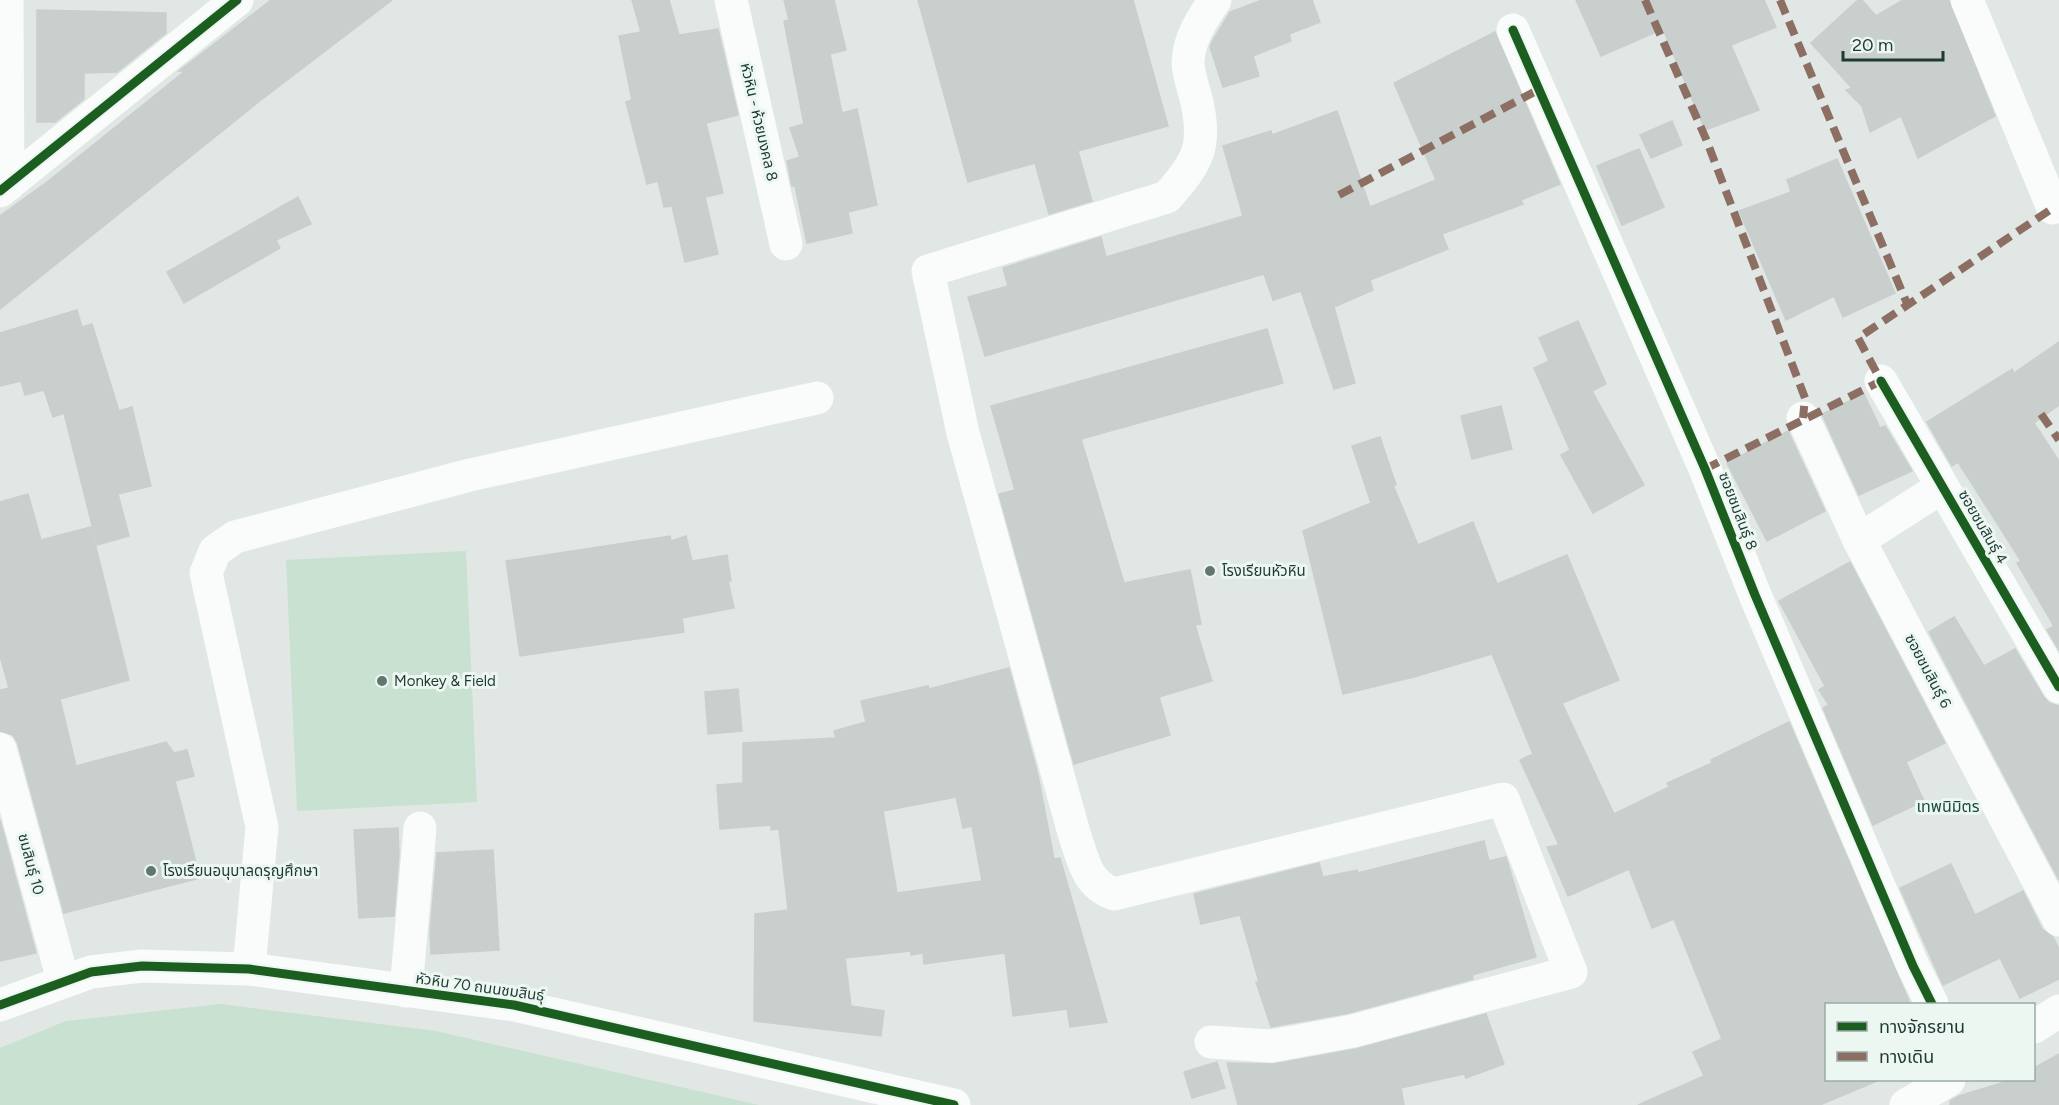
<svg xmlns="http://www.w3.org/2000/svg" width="2059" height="1105" font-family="Figtree,'Noto Sans Thai',sans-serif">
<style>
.green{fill:#c8e1d0}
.building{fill:#c9cfcd;stroke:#c9cfcd;stroke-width:1.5;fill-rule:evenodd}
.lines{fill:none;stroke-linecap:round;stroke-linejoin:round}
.minor{stroke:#fafbfb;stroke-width:33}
.quiet{stroke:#8d6e63;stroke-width:8;stroke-dasharray:15 8;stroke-linecap:butt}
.cycleway-casing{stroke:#edf7f2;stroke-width:13}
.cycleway{stroke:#1b5e20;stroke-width:9}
.poi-dot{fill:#627771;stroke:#edf7f2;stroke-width:2}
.labels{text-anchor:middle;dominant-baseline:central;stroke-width:6;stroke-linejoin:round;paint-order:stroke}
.street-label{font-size:15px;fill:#1e3a33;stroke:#edf7f2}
.poi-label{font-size:15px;fill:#1e3a33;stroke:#edf7f2;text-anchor:start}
.neighbourhood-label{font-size:16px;fill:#1a4c41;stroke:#edf7f2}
</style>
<rect width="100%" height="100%" fill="#e0e7e4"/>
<g class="green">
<path d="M466,551L477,802L297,811L286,560Z"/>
<path d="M221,1004L436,1031L759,1105H0V1048L66,1021Z"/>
</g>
<g class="building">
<path d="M271,0H392L261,100L0,309V216L47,182L185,71H179Z"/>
<path d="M632,0H669L679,35L718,29L738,115L706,123L723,193L705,197L718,254L685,262L672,206L664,207L658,181L647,184L626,102L632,100L619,36L641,32Z"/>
<path d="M784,0H834L846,50L830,54L842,113L857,109L877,205L848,212L852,233L807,243L795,186H792L787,161L800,157L790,128L804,124L784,21L789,20Z"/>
<path d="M918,0H1133L1168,126L1078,151L1092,201L1049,214L1035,163L968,182Z"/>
<path d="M1262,0H1312L1320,22L1289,34L1291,41L1253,56L1259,76L1223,87L1210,47L1213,40L1230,12Z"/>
<path d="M1576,0H1764L1776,27L1731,45L1759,110L1705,130L1663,29L1601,56Z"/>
<path d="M1858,0H1862L1876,16L1903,0H1949L1995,116L1918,158L1901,116L1870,132L1862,106L1846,90L1852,88L1811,43Z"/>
<path d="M37,10L166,13V33L117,72L84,73V99L55,122H37Z"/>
<path d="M1495,32L1560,184L1521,200L1523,204L1442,234L1448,249L1370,280L1373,290L1334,307L1355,383L1334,389L1301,291L1273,300L1264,274L985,356L968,297L1008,286L1003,268L1101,237L1106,257L1243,216L1223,146L1271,131L1272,135L1337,111L1370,207L1436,180L1394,83Z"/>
<path d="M1672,121L1682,145L1651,158L1640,135Z"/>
<path d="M1639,149L1664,207L1622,225L1597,166Z"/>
<path d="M1837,159L1895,293L1843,317L1834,296L1786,320L1739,211L1791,192L1787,180Z"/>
<path d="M298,197L311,224L276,240L280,248L184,303L167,272Z"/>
<path d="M77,310L82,327L92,324L119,411L132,407L151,486L118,494L129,536L97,545L64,413L53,417L44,390L25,395L21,381L0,386V333Z"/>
<path d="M1578,321L1606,384L1592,391L1644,485L1593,513L1561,455L1570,450L1534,368L1549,361L1539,338Z"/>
<path d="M1267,329L1283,383L1081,439L1124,583L1190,570L1201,624L1195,625L1212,681L1159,697L1170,735L1074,764L999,494L1015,490L991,406Z"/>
<path d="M2059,342V405L2034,423L2059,461V650L2047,630L2054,626L2017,563L2021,561L1958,462L1952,466L1927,422L2012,369L2014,373Z"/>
<path d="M1864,394L1880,428L1885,426L1912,471L1859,495L1822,414Z"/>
<path d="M1501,406L1512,449L1472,459L1461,416Z"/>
<path d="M1788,431L1825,511L1767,541L1727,463Z"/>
<path d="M1380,437L1396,485H1393L1418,545L1473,522L1497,584L1567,555L1619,680L1562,703L1614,814L1669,787L1667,783L1712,763L1711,760L1789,722L1909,1001L1902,1005H1827V1080H1879L1820,1105H1638L1704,1076L1693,1052L1722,1039L1674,919L1652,928L1629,869L1568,896L1547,847L1559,845L1520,760L1533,754L1492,654L1414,677L1343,694L1303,531L1371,503L1352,446Z"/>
<path d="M28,494L41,540L91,527L129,680L60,699L76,766L166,742L174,753L187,750L194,776L175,781L200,878L64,913L18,744L13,735L0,731V690L9,688L0,656V502Z"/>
<path d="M670,536L671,541L686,536L692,561L727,555L731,581H728L734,608L682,618L684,632L520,656L506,561Z"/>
<path d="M1850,562L1945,743L1906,762L1924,801L1873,825L1823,708L1829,705L1819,690L1825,686L1779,601Z"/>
<path d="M1954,617L1984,666L2015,649L2043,696L2049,703L2059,706V880L1929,632Z"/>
<path d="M1009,668L1038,775L1054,859L1060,858L1107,1022L1070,1027L1067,1009L1013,1016L1005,953L924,964L923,953L911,955V951L845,958L851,1006L884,1011L881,1036L754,1021L755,914L788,910L779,829L771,830V825L720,829L717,785L743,783V743L836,738L834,731L866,722L861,701L928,686L929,689ZM956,797L963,828L972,826L982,881L897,893L883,811Z"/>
<path d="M738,689L742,731L708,734L705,692Z"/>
<path d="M0,820L36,953L0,961Z"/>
<path d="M398,828L399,854L394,916L359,918L354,830Z"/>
<path d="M1484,841L1489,861L1506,857L1536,957L1472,975L1473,979L1349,1013L1271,1027L1256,982H1259L1240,915L1201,924L1194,894L1319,863L1323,877L1357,870L1358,873Z"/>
<path d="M493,850L499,950L431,954L430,932L437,853Z"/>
<path d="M1951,864L1975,915L2023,891L2042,929L2053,937L2059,949V979L2020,998L2000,958L1943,985L1900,888Z"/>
<path d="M1486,1014L1504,1064L1466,1078L1464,1074L1401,1088L1404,1105H1238L1227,1063L1274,1064L1356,1049Z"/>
<path d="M2059,1054V1105H1950V1101L1959,1096L2011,1080H2034V1068Z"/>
<path d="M1217,1062L1225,1088L1192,1098L1184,1072Z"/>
</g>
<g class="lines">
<g class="minor">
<path d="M7,0L8,185"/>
<path d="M731,0L786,244"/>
<path d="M1967,0L2053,208"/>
<path d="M1513,30L1705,469L1755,595L1913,966L1932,1004"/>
<path d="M0,191L237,0"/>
<path d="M1881,381L2059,687"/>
<path d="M1803,418L1859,540L2059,920"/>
<path d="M1859,540L1942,487"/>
<path d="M0,749L63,980"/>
<path d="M249,969L262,827L206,573L215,551L235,537L470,475L817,398"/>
<path d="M406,991L420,828"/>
<path d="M0,1005L91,972L142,966L249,969L514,1005L954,1105"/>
<path d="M2034,1027L2059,1011"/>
<path d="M1211,1042L1271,1046L1353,1031L1571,972L1503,799L1114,894C1086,884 1083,859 1074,833L963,433L928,271L1167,197C1199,161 1207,146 1196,98C1193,87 1188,73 1188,62C1189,38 1202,19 1215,0"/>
<path d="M1906,1105L1949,1080"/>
</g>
<g class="quiet">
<path d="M1645,0L1706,139L1805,398L1803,418"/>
<path d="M1780,0L1908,306"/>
<path d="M1339,195L1538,90"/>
<path d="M2041,414L2059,440"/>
<path d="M1705,469L1881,381L1858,338L2053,208"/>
</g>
<g class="cycleway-casing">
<g id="cycleway">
<path d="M1513,30L1705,469L1755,595L1913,966L1932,1004"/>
<path d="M0,191L237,0"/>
<path d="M1881,381L2059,687"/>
<path d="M0,1005L91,972L142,966L249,969L514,1005L954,1105"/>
</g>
</g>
<use href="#cycleway" class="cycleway"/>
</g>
<g class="poi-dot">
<circle cx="1210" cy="571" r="6"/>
<circle cx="382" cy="681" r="6"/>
<circle cx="151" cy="871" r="6"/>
</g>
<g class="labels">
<g class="street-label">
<text transform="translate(759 122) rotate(77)">หัวหิน - ห้วยมงคล 8</text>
<text transform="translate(1738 511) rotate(69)">ซอยชมสินธุ์ 8</text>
<text transform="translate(1983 527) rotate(60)">ซอยชมสินธุ์ 4</text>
<text transform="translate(1928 671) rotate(62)">ซอยชมสินธุ์ 6</text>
<text transform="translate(31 864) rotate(75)">ชมสินธุ์ 10</text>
<text transform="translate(480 987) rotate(8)">หัวหิน 70 ถนนชมสินธุ์</text>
</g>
<g class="poi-label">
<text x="1222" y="571">โรงเรียนหัวหิน</text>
<text x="394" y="681">Monkey &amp; Field</text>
<text x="163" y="871">โรงเรียนอนุบาลดรุญศึกษา</text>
</g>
<g class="neighbourhood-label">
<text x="1948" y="806">เทพนิมิตร</text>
</g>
</g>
<rect x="1825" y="1003" width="210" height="78" fill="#edf7f2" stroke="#9aaba6" stroke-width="1.5"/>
<rect x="1837" y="1022" width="30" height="9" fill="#1b5e20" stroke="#9aaba6" stroke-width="1.5"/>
<text x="1879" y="1033" font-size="18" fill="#1e3a33">ทางจักรยาน</text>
<rect x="1837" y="1052" width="30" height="9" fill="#8d6e63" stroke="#9aaba6" stroke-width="1.5"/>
<text x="1879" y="1063" font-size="18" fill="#1e3a33">ทางเดิน</text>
<path d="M1843 51v9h100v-9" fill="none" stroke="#1e3a33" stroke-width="3"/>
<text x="1852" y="51" font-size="18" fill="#1e3a33" stroke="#edf7f2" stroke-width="4.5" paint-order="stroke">20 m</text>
</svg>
